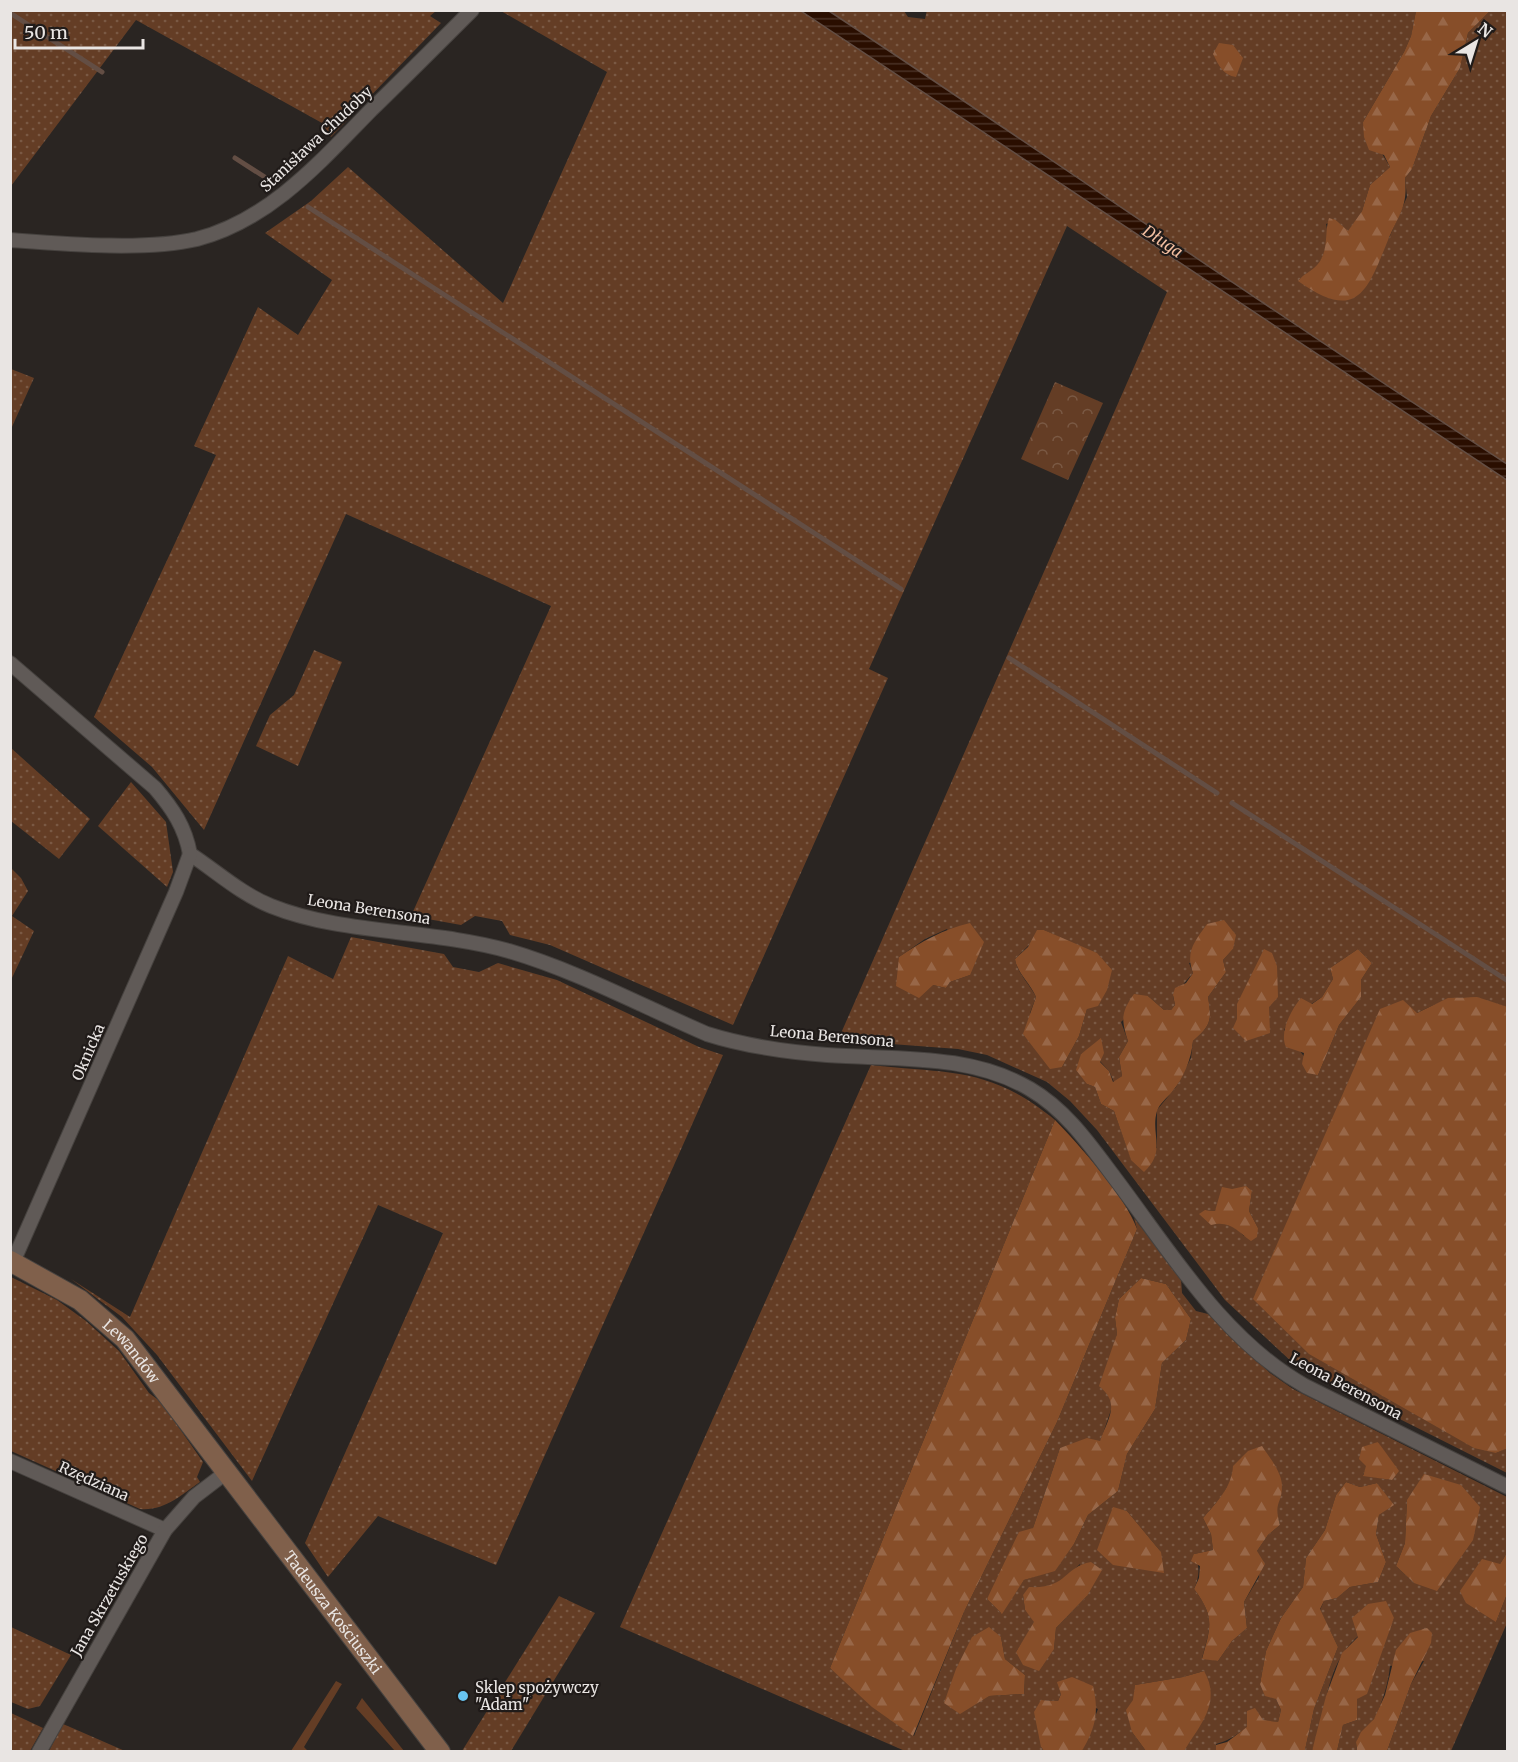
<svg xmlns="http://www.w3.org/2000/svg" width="1518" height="1762" font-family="Merriweather,serif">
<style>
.grass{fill:url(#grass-dots);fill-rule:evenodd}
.forest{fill:url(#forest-firs)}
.park{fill:url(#park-crowns)}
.garden{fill:#643d25}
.water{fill:url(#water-rules);stroke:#634e44;stroke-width:1.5}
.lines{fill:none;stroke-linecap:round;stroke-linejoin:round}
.stream{stroke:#634e44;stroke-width:5}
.street-casing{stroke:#46423f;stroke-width:16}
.secondary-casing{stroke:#46423f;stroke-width:22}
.street{stroke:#605a57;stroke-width:14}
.secondary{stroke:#80604b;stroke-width:20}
.poi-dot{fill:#68c4f0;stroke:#201b19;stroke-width:2}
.labels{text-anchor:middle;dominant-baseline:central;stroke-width:4.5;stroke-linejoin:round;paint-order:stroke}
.street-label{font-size:15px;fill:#e9e5e3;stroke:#201b19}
.poi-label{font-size:15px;fill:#e9e5e3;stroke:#201b19;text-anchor:start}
.water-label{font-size:16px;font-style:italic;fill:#f3bfa1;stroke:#201b19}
</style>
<defs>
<pattern id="grass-dots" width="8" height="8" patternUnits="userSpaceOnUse" patternTransform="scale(1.5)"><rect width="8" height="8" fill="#643d25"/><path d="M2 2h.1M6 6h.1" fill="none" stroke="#7a5944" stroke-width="1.8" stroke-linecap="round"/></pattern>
<pattern id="forest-firs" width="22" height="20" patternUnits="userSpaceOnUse" patternTransform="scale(1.5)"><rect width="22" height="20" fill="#874e29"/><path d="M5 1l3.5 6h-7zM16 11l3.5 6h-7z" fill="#986748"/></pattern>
<pattern id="park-crowns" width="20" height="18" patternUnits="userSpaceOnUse" patternTransform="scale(1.5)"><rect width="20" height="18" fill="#643d25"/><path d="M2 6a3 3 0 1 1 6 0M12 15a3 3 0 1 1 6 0" fill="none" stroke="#7a5944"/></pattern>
<pattern id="water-rules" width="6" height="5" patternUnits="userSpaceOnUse" patternTransform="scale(1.5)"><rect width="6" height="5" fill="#2a0e00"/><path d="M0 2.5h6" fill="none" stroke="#493125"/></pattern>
</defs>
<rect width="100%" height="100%" fill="#2a2522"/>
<g class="grass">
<path d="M927,10L1416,11L1411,36L1404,52L1363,122L1390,167L1370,185L1362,211L1348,232L1336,220L1326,224C1330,237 1324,261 1314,270C1308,275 1303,275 1298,281L1389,238L1407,197L1405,178L1412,169L1431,116L1460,68L1468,33L1490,11H1507V464C1279,317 1056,161 829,11H904L908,17L925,19Z"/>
<path d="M436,11L430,16L441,23L331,137L322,123L136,20L11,186V11Z"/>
<path d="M501,11H801L1507,480V1007C1465,994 1457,993 1417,1013L1496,1453L1507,1448V1473L1342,1390L1292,1362L1225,1300L1097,1130L1070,1101L1047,1082L987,1055L958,1049L838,1040L1167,292L1067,226L869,669L888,678L733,1025L550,945L510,935L502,921L475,916L461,925L411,916L551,606L346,514L204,830L152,767L94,717L216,455L194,446L258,307L298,335L332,280L265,233L311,201L348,167L503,303L607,72ZM947,929L970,975L950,982L946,988L933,985L899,957L925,939ZM1044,930L1065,940L1087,1009L1079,1036L1062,1067L1030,1013L1036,997C1030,984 1017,973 1015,959ZM1233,949L1223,960L1226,972L1208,997C1212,1021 1211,1025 1193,1041L1191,1058L1176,1087L1157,1110V1148L1131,1159L1114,1111L1101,1104L1095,1087L1087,1084L1081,1054L1089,1049L1109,1071L1114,1082L1122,1076L1119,1057L1128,1041L1121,1022L1148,996L1164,1010H1171L1175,1005L1173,996L1193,973L1189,963ZM1358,949L1372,963L1361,980V997L1339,1025L1318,1075L1284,1030L1290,1018L1322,997L1333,979L1330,968ZM1252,1191L1249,1211L1258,1228L1244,1236C1235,1225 1218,1220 1205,1210L1215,1211L1220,1201Z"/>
<path d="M11,369L34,378L11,429Z"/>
<path d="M314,650L342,662L298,766L256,746L270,715L294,695Z"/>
<path d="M11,748L90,819L59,859L11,821Z"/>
<path d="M131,782L166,822L173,872L167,887L98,826Z"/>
<path d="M11,868L21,878L28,891L12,916L34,931L11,980Z"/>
<path d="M351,937L444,954L453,967L479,972L498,963L557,980L699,1047L723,1055L496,1565L378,1516L328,1577L305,1543L443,1233L378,1205L252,1481L157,1355L122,1317L71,1279L130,1317L288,956L333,979Z"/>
<path d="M871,1065C950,1074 989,1066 1055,1120L830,1668L914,1736L964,1612L1057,1422L1137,1229L1134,1218L1181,1279L1182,1293L1196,1311L1208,1314L1270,1373L1293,1389L1507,1497V1553L1500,1564L1496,1622L1507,1594V1623L1451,1751H1387L1411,1684L1424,1661L1390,1666C1388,1685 1383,1699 1376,1716C1369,1729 1353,1734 1357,1751H1337L1343,1725L1357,1720V1699L1394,1618C1382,1624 1366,1630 1356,1638C1324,1667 1327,1714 1312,1751H1302L1305,1750L1314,1709L1338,1647L1320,1610L1324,1601L1337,1598L1350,1587L1378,1582L1386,1562L1376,1534L1379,1515L1393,1505L1377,1483L1360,1487L1346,1482L1336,1495L1325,1530L1306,1558L1303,1587L1281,1618L1266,1651L1260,1684L1276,1699L1281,1710L1278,1722C1247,1718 1241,1738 1216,1744V1751H1184L1204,1671L1183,1677L1135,1685L1132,1732L1146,1751H1082L1098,1709L1061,1694L1058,1701L1041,1700V1747L1044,1751H905L620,1627ZM1141,1278L1166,1284L1191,1319L1186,1340L1162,1363L1155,1409L1127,1454L1118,1491L1088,1515L1074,1544L1055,1570L1024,1580L1001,1613L987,1599L1033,1528L1060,1448L1100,1442L1112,1407L1110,1395L1111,1354L1117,1334L1115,1318L1119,1299ZM1378,1442L1387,1457L1392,1480L1363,1475ZM1233,1476L1282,1486L1275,1508L1280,1525L1268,1535L1257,1551L1259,1577L1244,1602L1247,1628L1232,1641L1218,1661L1202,1658C1211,1626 1215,1617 1194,1589C1200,1575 1200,1567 1194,1554L1213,1550L1211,1534L1203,1518L1222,1496ZM1407,1500L1414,1583L1396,1566L1405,1543ZM1113,1508L1127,1511L1161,1552ZM1080,1564L1087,1596L1056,1628L1054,1649L1016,1652L1035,1622L1025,1610L1023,1595L1060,1583ZM1001,1637L1005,1659L1025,1675L1024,1694L989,1696Z"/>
<path d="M11,1277L57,1300L86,1321L119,1351L149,1393L161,1402L203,1462L197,1477L200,1482C181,1495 165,1511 140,1509L11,1451Z"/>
<path d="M559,1596L595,1613L511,1751H462Z"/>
<path d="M11,1627L71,1655L40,1706L28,1709L11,1702Z"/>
<path d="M11,1713L43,1728L30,1751H11Z"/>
<path d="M63,1724L70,1727L125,1751H49Z"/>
</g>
<g class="forest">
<path d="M1416,11H1490L1468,33L1460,68L1431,116L1412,169L1405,178C1408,207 1399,214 1388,240C1367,292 1357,323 1298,281C1305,272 1317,270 1322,257C1328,245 1325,229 1329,218L1336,220L1348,231L1362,211L1370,185L1390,167L1384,155L1369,150L1364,137L1363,122L1404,52L1411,36Z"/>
<path d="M1219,43L1233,45L1243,58L1236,77C1223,75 1219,66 1213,54Z"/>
<path d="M1224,920L1236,935L1233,949L1223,960L1226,972L1208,997C1212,1021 1211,1025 1193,1041C1191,1060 1184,1077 1172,1092C1168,1097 1159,1104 1157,1111C1150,1134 1167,1151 1144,1172L1131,1160L1114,1111L1101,1104L1095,1087L1087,1084L1076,1070L1081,1054L1101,1038L1104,1053L1100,1062L1109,1071L1113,1082L1122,1076L1119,1057L1128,1041C1121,1020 1121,1012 1134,994L1148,996L1164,1010H1171L1175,1005L1173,995L1175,988L1186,983L1193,973C1185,952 1195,941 1207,924Z"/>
<path d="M970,923L984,942L970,975L950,982L946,988L933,985L919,998L896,986L899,957C922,941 942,930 970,923Z"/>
<path d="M1037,930H1044L1097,953L1112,970L1107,990L1098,1006L1087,1009L1079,1036L1062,1067L1050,1069L1023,1034L1036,997C1030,983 1017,973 1015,959L1028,947Z"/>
<path d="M1264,949L1272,953L1277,966L1278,997L1269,1007L1270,1033L1246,1041L1233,1028L1237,1019V1004Z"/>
<path d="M1358,949L1372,963L1361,980V997L1339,1025L1318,1075L1307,1073L1302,1064L1304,1053L1286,1047C1279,1032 1291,1010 1301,998L1312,1004L1322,997L1333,979L1330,968Z"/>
<path d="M1477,997L1508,1007V1448L1496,1453L1474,1448L1309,1354L1253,1299L1380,1009L1403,1000L1417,1013L1448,998Z"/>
<path d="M1055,1120C1079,1145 1126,1197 1137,1229L1057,1422L964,1612L913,1736L872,1707L830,1668Z"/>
<path d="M1246,1186L1252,1191L1249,1211L1258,1228L1257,1237L1251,1241C1237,1231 1230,1220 1211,1225L1199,1214L1205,1210L1215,1211L1222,1187L1232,1189Z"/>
<path d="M1141,1278L1166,1284L1191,1319L1186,1340L1162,1363L1155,1409L1127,1454L1118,1491L1088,1515L1074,1544L1055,1571L1024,1580L1002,1614L987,1599L1019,1532L1033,1528L1060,1448L1087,1438L1100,1441C1108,1418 1121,1404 1099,1386L1117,1334L1115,1318L1119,1299Z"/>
<path d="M1378,1442L1399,1471L1392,1480L1363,1476L1366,1466L1359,1459L1362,1447Z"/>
<path d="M1262,1446C1269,1457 1282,1472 1282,1486C1282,1505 1273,1501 1280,1525L1268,1535L1257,1551L1265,1564L1244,1602L1247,1628L1232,1641L1218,1661L1202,1659C1211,1626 1215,1617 1194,1589L1199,1578L1200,1566L1191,1561L1194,1554L1213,1550L1211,1534L1203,1518C1216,1503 1232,1487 1233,1466L1248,1451Z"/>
<path d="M1424,1474L1461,1485L1480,1507L1473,1540L1437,1591L1414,1583L1396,1566L1405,1543L1407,1500Z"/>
<path d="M1346,1482L1360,1487L1377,1483L1394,1505L1379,1515L1376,1534L1386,1562L1378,1582L1350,1587L1337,1598L1324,1601L1320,1609L1338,1647L1314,1709L1305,1750L1216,1751V1745L1227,1742L1247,1727V1711L1255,1708L1263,1720L1278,1722L1281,1710L1276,1699L1265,1696L1260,1684L1266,1651L1281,1618L1303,1587L1306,1558L1325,1530L1336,1495Z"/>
<path d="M1113,1507L1127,1511L1161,1552L1164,1573L1113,1565L1097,1550Z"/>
<path d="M1507,1553V1594L1496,1622L1466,1603L1460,1591L1482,1559L1500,1564Z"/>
<path d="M1091,1562L1102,1570L1087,1596L1056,1628L1054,1649L1039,1671L1023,1665L1016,1652L1034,1622L1025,1610L1023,1595L1029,1587C1068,1589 1063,1567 1091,1562Z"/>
<path d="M1386,1601L1394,1618L1367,1694L1357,1699V1720L1343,1725L1337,1751H1312L1326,1696L1342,1653L1358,1637L1352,1618L1368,1604Z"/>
<path d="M989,1627L1001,1637L1005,1659L1025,1675L1024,1694L989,1696L960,1714L944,1703L956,1669L972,1637Z"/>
<path d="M1427,1628L1432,1633L1431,1643L1411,1684L1387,1751H1357L1356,1742L1361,1732L1374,1719L1385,1695L1396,1650L1410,1633Z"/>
<path d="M1204,1671C1222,1702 1200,1725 1184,1751H1146L1132,1732L1126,1710L1133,1700L1135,1685L1183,1677Z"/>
<path d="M1072,1677L1093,1686C1099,1712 1096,1727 1082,1751H1044L1041,1747L1034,1712L1041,1700L1058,1701L1061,1694L1057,1682Z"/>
</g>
<path class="park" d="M1055,382L1103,403L1068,480L1021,459Z"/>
<g class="garden">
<path d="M336,1681L342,1684L340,1687L304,1747L307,1750L291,1751Z"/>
<path d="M362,1698L404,1751H395L356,1708Z"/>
</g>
<path class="water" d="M801,11H829C1056,161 1279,317 1507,464V480Z"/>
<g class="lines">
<g class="stream">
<path d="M10,13L102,72"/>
<path d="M235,158L271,181"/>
<path d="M308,207L901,589"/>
<path d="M1009,658L1217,793"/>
<path d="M1232,803L1508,981"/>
</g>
<g class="street-casing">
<g id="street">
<path d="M10,240C64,244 146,251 197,239C270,220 321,161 371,110C405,77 438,44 472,10"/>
<path d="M10,663L155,788C173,809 185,827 190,854C216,871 241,894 271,906C343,935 432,929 509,951C577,971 642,1006 707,1034C745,1046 787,1052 827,1055C896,1060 969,1053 1030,1089C1066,1110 1090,1145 1114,1177C1170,1251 1223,1340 1305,1386L1508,1487"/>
<path d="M13,1262L176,892L190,854"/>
<path d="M10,1461L165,1530"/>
<path d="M39,1752L165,1530L194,1497L228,1471"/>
</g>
</g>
<g class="secondary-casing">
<g id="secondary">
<path id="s1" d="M10,1261L80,1300L125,1339L440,1752"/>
</g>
</g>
<use href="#street" class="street"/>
<use href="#secondary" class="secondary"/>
</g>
<circle class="poi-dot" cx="463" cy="1696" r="6"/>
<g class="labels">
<g class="street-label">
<text transform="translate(316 139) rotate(-43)">Stanisława Chudoby</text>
<text transform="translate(369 909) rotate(9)">Leona Berensona</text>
<text transform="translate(832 1036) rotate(5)">Leona Berensona</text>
<text transform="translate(88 1052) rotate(-67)">Oknicka</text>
<text stroke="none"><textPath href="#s1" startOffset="153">Lewandów</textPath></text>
<text transform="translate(1346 1386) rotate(28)">Leona Berensona</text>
<text transform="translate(94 1481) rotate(24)">Rzędziana</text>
<text transform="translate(109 1595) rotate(-60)">Jana Skrzetuskiego</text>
<text stroke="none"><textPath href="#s1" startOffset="483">Tadeusza Kościuszki</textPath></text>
</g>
<g class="poi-label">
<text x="475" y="1687">Sklep spożywczy<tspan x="475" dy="17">"Adam"</tspan></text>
</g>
<g class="water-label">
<text transform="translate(1163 241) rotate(34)">Długa</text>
</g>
</g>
<rect width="1518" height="1762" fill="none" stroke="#e9e5e3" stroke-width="24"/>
<g transform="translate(1476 42) rotate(38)" stroke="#201b19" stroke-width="4.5" paint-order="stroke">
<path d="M0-4.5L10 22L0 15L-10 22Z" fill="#e9e5e3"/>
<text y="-9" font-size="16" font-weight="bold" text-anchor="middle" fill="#e9e5e3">N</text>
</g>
<path d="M15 39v9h128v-9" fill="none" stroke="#e9e5e3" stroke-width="3"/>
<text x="24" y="39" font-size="18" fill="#e9e5e3" stroke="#201b19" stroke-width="4.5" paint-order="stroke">50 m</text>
</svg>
